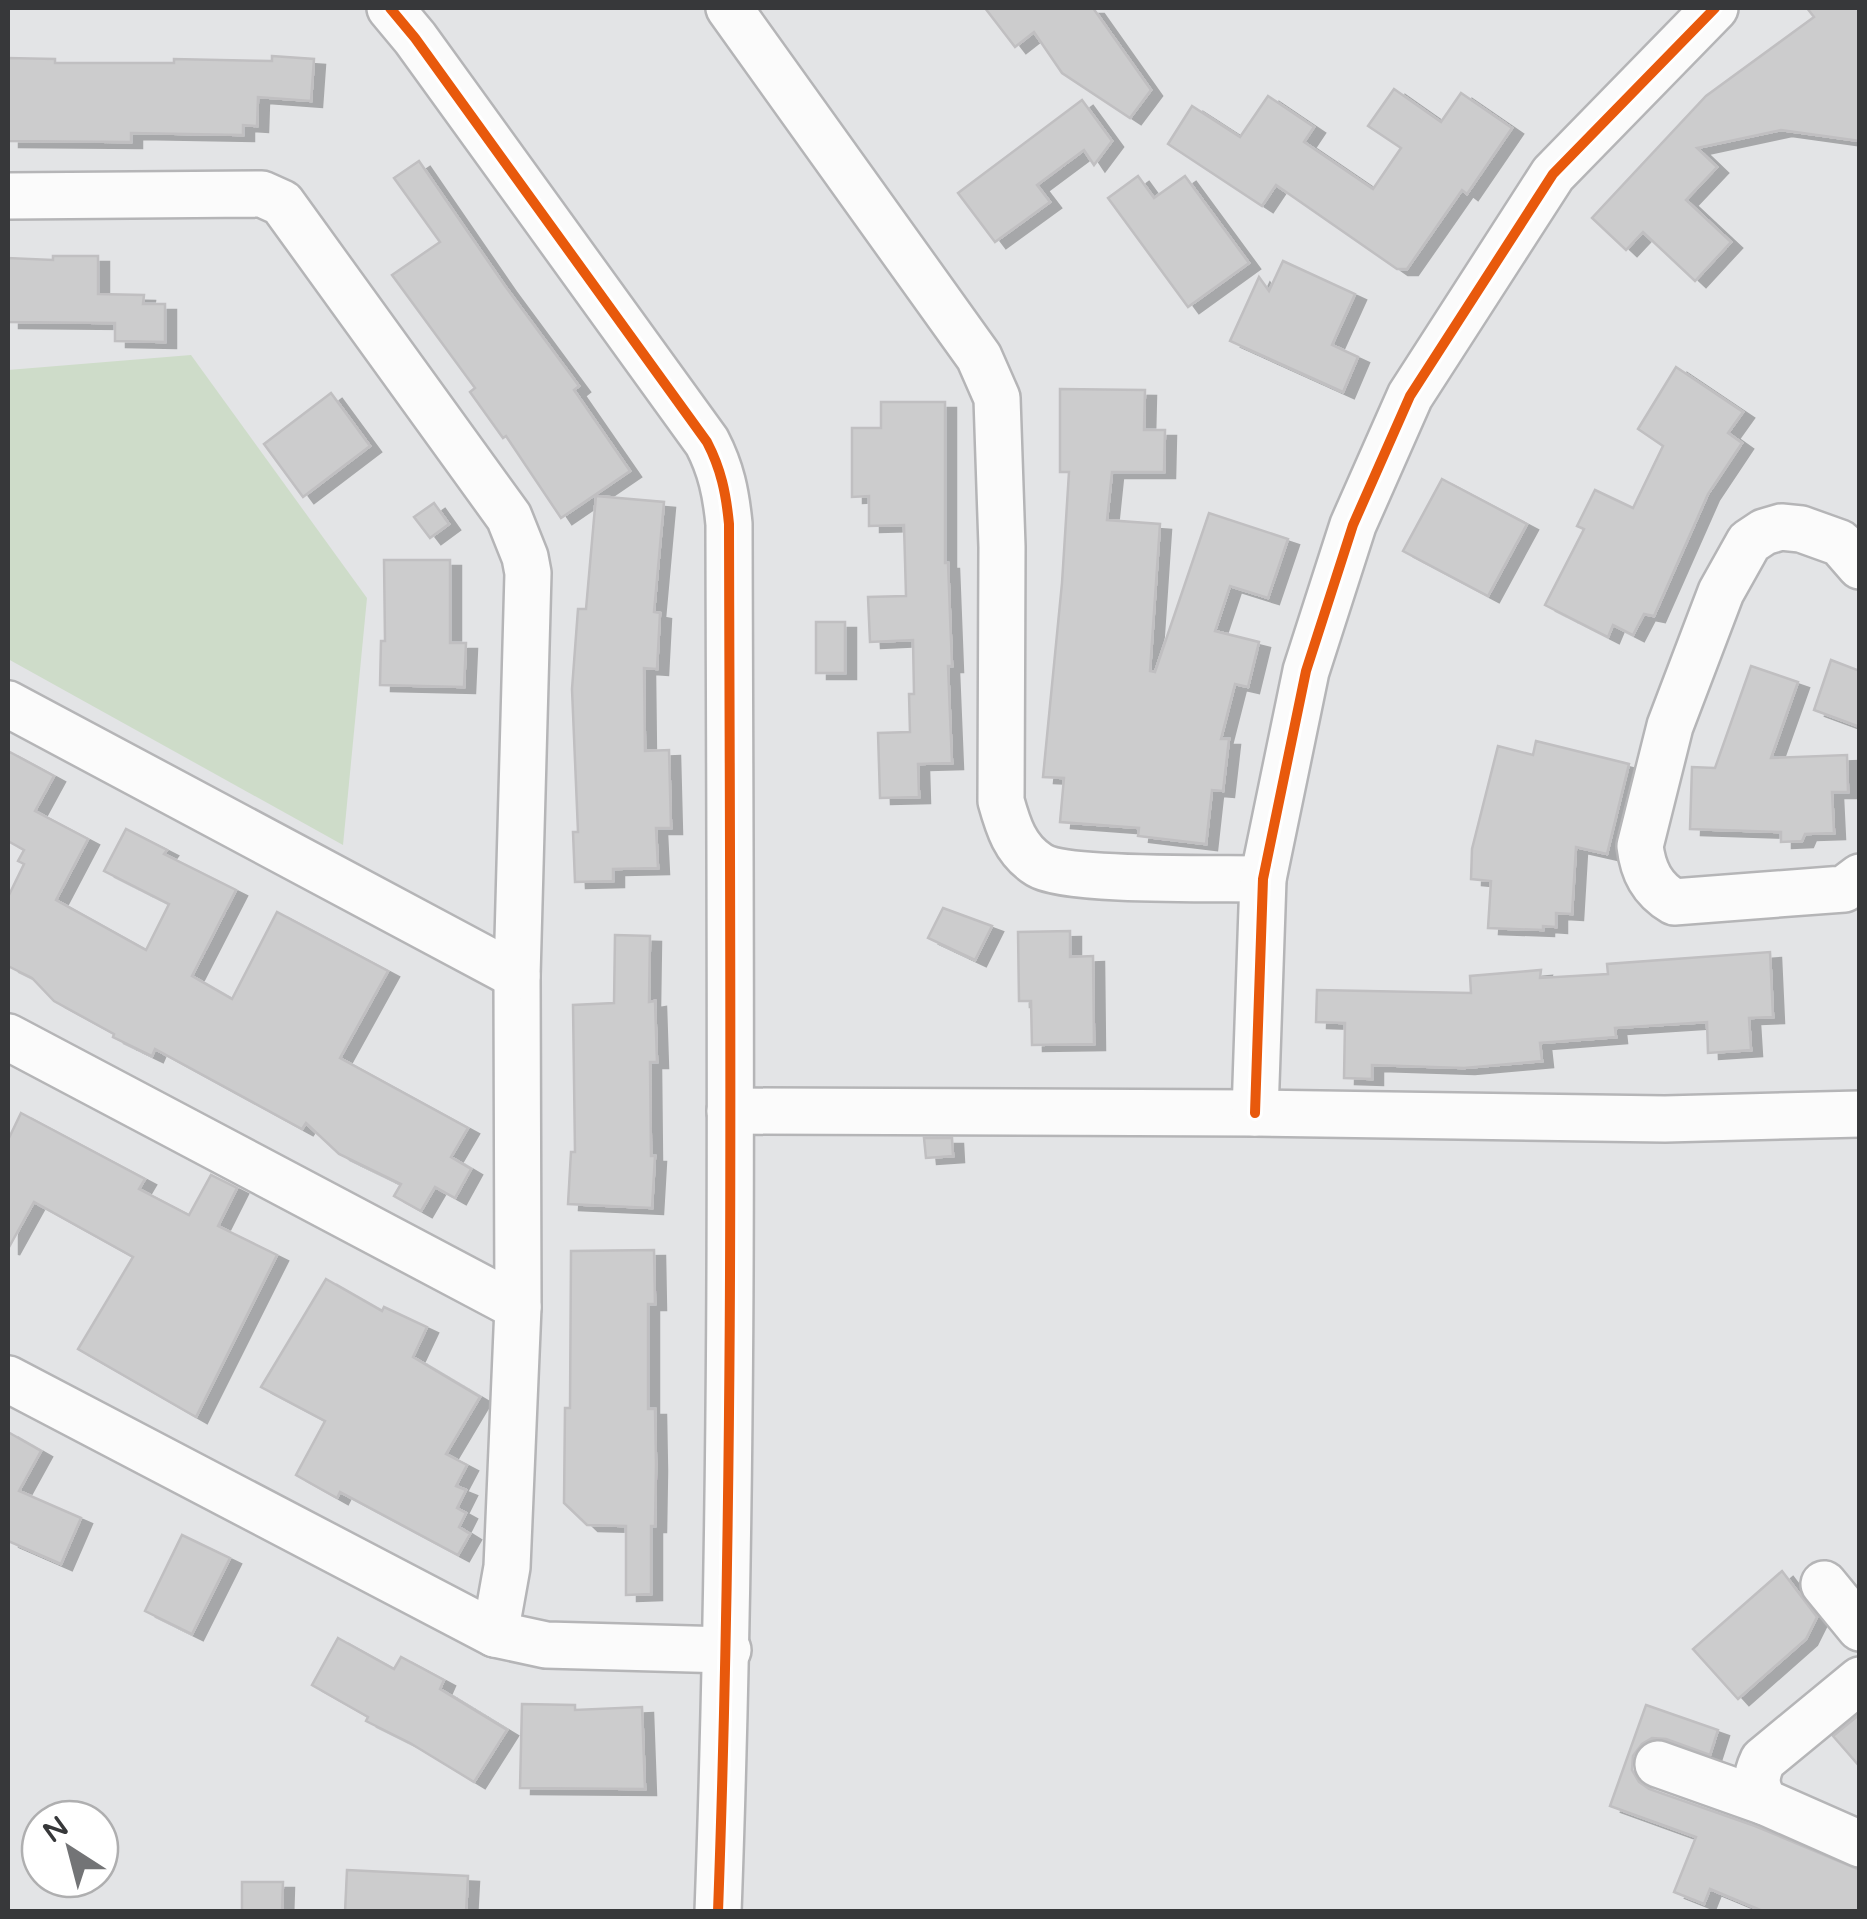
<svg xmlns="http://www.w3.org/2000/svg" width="1867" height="1919" font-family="'Varela Round',sans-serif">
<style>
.green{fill:#cedcc9}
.building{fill:#cccccd;stroke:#c0bfc1;stroke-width:2.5;filter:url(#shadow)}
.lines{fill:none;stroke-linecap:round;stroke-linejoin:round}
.minor-casing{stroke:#b5b5b7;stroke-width:50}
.minor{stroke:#fbfbfb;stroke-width:45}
.cycleway-casing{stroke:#fff;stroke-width:16}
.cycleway{stroke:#e8590c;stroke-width:10}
</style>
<defs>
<filter id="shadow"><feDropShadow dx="11" dy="6" stdDeviation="0" flood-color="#0004"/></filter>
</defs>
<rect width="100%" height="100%" fill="#e3e4e6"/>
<path class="green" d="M191,355L367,598L343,845L8,659V370Z"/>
<g class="building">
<path d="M985,8H1093L1151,90L1130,118L1062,73L1034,32L1015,47Z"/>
<path d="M1807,8H1860V141L1781,130L1697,148L1717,167L1686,200L1731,242L1695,281L1643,232L1626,250L1592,218L1706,96L1814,17Z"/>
<path d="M272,56L314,59L311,101L258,97L257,126L243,125V135L131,133V142L8,141V58L55,59V63H174V59L272,61Z"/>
<path d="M1394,89L1441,122L1461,93L1512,128L1467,194L1462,190L1407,269H1397L1276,185L1262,206L1168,144L1192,106L1240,137L1268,96L1314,127L1304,142L1373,189L1401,148L1368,126Z"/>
<path d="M1082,100L1112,141L1094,165L1084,150L1037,185L1050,202L995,242L958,193Z"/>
<path d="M419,161L505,286L579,386L574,390L630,471L561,518L506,436L503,438L470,392L475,388L392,275L440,242L394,178Z"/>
<path d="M1138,176L1154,198L1185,176L1249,263L1188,307L1108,198Z"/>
<path d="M53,256H98V294L144,295L143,304H165V342L115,341V323L8,322V258L53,260Z"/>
<path d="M1283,261L1355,294L1332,345L1358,357L1343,392L1230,341L1259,277L1269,291Z"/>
<path d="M1676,367L1743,412L1728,433L1742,443L1708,494L1654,616L1644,614L1633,635L1613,625L1608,637L1545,605L1584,529L1577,526L1595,490L1633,508L1663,446L1638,429Z"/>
<path d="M1060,389L1145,390L1144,430H1165L1164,472H1112L1107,520L1160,524L1150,671L1155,672L1209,513L1288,539L1268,598L1230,586L1215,631L1259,642L1248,687L1235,684L1221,739H1229L1223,791L1212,790L1206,844L1138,836L1139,828L1060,822L1064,778L1043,777L1062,583L1069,472H1060Z"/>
<path d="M331,393L370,446L303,497L264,444Z"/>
<path d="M881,402H945V563H948L952,666H948L952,763L918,764L919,797L880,798L878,733L910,732L909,694H914L913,640L870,642L868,597L906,596L904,525L869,526V496L852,497V428H881Z"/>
<path d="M1442,479L1527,524L1488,596L1403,551Z"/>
<path d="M596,496L664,502L654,612L660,613L657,669L644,668L645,751L669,750L671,828H656L658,868L613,869V881L575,882L573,832H578L572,689L578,609H586Z"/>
<path d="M434,503L449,524L430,538L414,517Z"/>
<path d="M384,560H450V643H466L464,687L380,685L381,641H385Z"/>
<rect x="816" y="622" width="29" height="51"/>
<path d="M1831,660L1860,671V727L1814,710Z"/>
<path d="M1751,666L1798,682L1771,758L1847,755L1848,792H1832L1834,833L1805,834L1802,841L1781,842V832L1690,829L1692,767L1715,768Z"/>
<path d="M1536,741L1629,764L1607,854L1576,847L1572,914L1556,913V927L1543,926V930L1488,928L1491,881L1471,879L1472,849L1498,746L1533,755Z"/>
<path d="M8,751L54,776L35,811L88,839L56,900L146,950L169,904L104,871L126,829L167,850L164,854L236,890L192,976L232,999L277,912L388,971L340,1058L468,1128L451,1157L471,1169L455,1198L435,1187L421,1211L394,1196L401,1184L339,1154L306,1123L302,1129L155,1049L152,1056L113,1037L114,1034L54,1001L32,978L8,966V897L24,864L18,861L24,850L8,841Z"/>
<path d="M943,908L992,926L975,960L928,938Z"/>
<path d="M1070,931V957L1093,956L1094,1044L1032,1045L1031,1001H1019L1018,932Z"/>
<path d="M615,935L650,936L649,1002L655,1001L657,1062H650L651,1156H655L652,1208L568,1204L571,1152H575L573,1005L614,1003Z"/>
<path d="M1770,952L1773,1017L1749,1018L1751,1050L1708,1053L1707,1022L1615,1028L1616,1037L1540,1043L1542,1061L1464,1068L1372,1065V1079L1344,1078L1345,1023L1316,1022L1317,990L1471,993L1470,976L1541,970L1540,978L1608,974L1607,964Z"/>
<path d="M21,1113L145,1179L139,1189L189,1215L211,1175L237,1188L218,1226L277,1255L196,1417L78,1349L133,1257L34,1202L8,1249V1140Z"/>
<path d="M924,1138H952L953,1156L926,1158Z"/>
<path d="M654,1250L655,1304H648V1409H655L656,1465L655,1526H651V1594L626,1595V1526L587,1525L564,1503L565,1408H570L571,1251Z"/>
<path d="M326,1279L382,1311L384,1307L427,1327L413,1357L480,1397L446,1454L467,1465L456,1486L466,1490L457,1508L466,1513L459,1527L470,1534L458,1555L340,1492L337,1498L296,1475L325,1421L261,1387Z"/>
<path d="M8,1432L41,1451L19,1491L81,1518L61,1564L8,1541Z"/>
<path d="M182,1535L230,1558L192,1634L145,1611Z"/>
<path d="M1782,1571L1817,1617L1806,1639L1738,1699L1693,1649Z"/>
<path d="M338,1638L394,1669L401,1657L444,1680L440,1689L507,1730L474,1782L410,1743L366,1721L368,1717L312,1685Z"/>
<path d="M522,1704L575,1705V1710L642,1707L645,1789L520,1788Z"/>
<path d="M1646,1705L1718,1730L1710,1755L1666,1739L1652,1738L1642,1744L1633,1756L1632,1770L1639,1782L1649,1789L1755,1826L1860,1870V1912H1765L1710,1889L1704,1904L1674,1892L1696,1837L1610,1806Z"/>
<path d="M1860,1714V1767L1833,1736Z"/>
<path d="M347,1870L468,1876L466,1912H345Z"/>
<path d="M242,1882H283L282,1912H242Z"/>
</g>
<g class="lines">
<g class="minor-casing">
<g id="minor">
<path d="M390,8L415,38L707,442C721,469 726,493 729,524C730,986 735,1449 718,1912"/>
<path d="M729,8L979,357L997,398L1002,547L1001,801C1008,826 1015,850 1039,865C1066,882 1223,878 1263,879"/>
<path d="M8,196L262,194L282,203L509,517L525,557L528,573L517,976L518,1307L507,1567L495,1634"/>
<path d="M1860,566L1840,543L1801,529L1781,527L1764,532L1749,542L1721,592L1670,726L1640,846C1643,871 1652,889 1674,902L1844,889L1860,877"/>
<path d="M8,704L517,976"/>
<path d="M8,1037L518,1307"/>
<path d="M730,1111L1255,1113L1665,1119L1860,1114"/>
<path d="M1255,1113L1263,879L1306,671L1353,525L1410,396L1553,174L1715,8"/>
<path d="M8,1379L495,1634L546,1645L728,1650"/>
<path d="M1824,1584L1860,1628"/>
<path d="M1860,1680L1763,1760C1755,1777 1755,1786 1765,1802L1860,1844"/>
<path d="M1658,1764L1765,1802"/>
</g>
</g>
<use href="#minor" class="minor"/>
<g class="cycleway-casing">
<g id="cycleway">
<path d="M390,8L415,38L707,442C721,469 726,493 729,524C730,986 735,1449 718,1912"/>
<path d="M1255,1113L1263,879L1306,671L1353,525L1410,396L1553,174L1715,8"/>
</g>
</g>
<use href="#cycleway" class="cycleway"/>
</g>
<rect width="1867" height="1919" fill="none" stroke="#37383a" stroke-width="20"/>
<g transform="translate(70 1849) rotate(324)"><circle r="48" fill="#ffffff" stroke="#afafb0" stroke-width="2.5"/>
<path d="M0-8L18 38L0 25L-18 38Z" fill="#737476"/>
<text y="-15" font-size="28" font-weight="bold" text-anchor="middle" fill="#37383a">N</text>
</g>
</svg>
